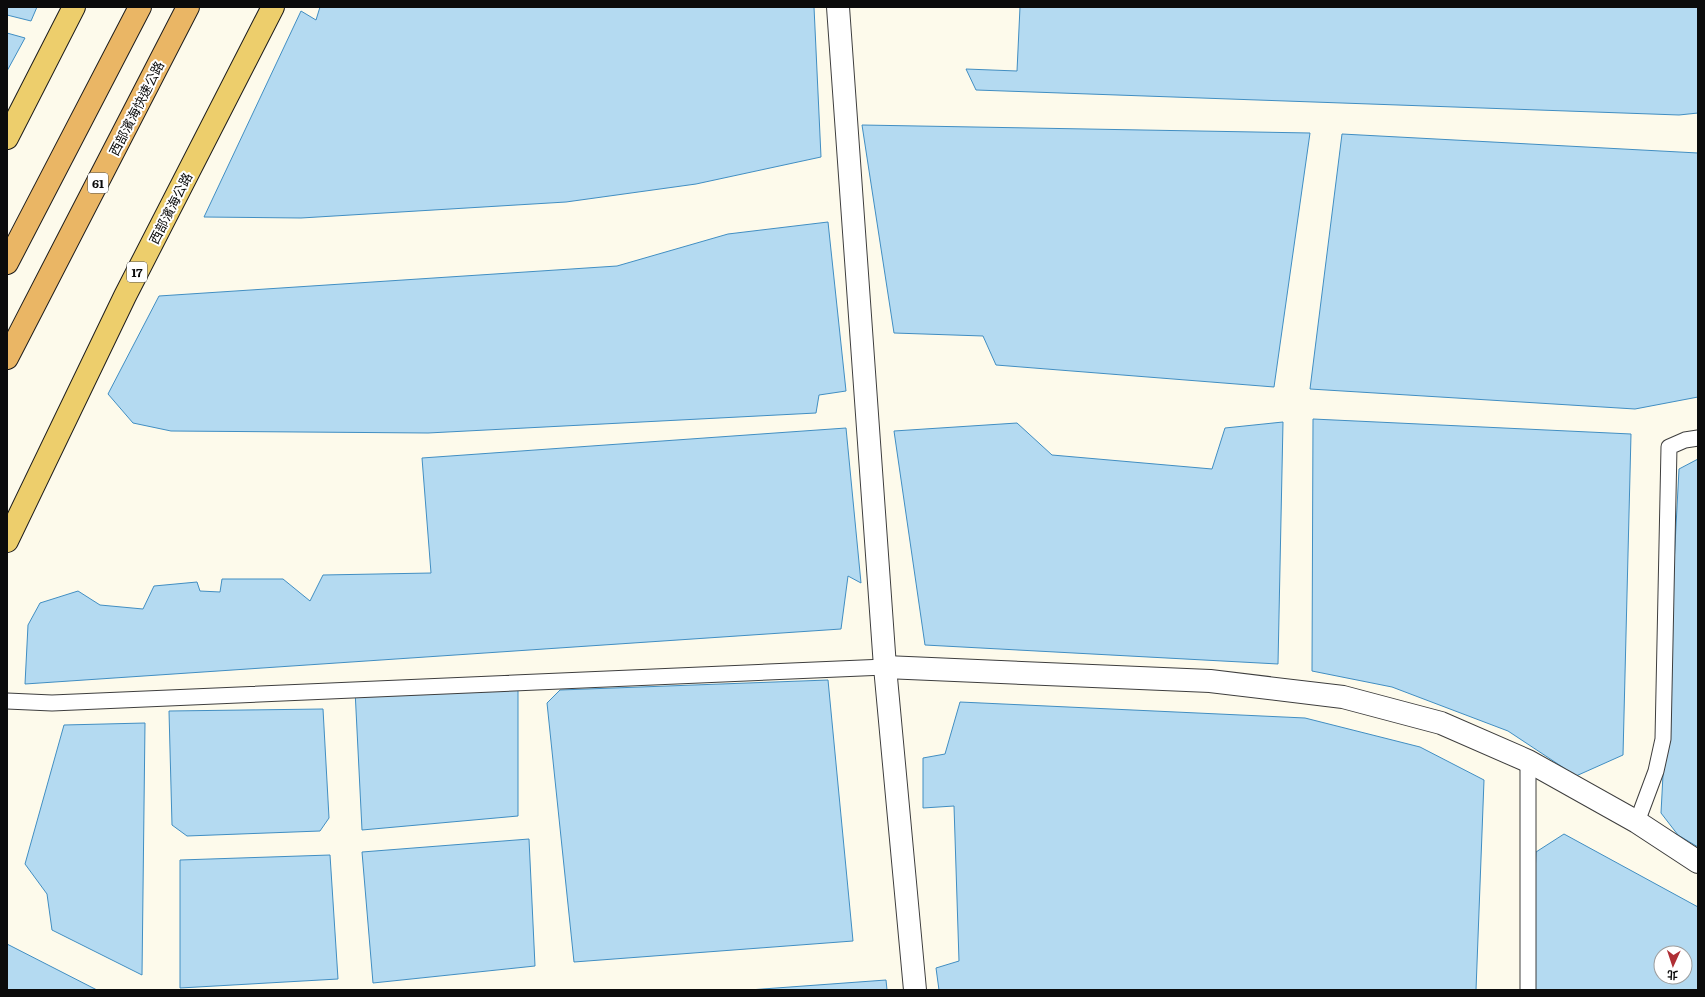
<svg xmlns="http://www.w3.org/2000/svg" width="1705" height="997" font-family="Literata,'Noto Sans TC',serif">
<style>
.water{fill:#b4daf1;stroke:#418ec2;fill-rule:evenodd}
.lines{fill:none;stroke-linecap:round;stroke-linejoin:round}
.service-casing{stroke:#3e3e3e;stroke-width:17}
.minor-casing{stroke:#3e3e3e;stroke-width:24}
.primary-casing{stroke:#1c1c1c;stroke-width:24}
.trunk-casing{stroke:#1c1c1c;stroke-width:24}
.service{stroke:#fff;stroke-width:15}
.minor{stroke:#fff;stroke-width:22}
.primary{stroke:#edce6c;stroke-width:22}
.trunk{stroke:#eab665;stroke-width:22}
.labels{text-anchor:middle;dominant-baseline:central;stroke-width:4;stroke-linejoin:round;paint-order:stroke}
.shield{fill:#fff;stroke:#545454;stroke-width:1}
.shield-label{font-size:12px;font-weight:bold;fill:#0b0b0b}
.street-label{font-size:13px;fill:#0b0b0b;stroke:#fff}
</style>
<rect width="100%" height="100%" fill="#fdfaeb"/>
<g class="water">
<path d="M7,7H37L31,21L7,15Z"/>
<path d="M320,7H814L821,157L696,184L566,202L301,218L204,217L301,11L316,20Z"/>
<path d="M1020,7H1698V113L1679,115L976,90L966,69L1017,71Z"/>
<path d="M7,33L25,38L7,71Z"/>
<path d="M862,125L1310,133L1274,387L996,365L983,336L894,333Z"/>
<path d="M1342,134L1698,153V397L1635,409L1310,389Z"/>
<path d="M828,222L846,391L819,395L816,413L428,433L171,431L133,423L108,394L159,296L617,266L728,234Z"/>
<path d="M1313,419L1631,434L1623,755L1576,776L1508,731L1392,687L1312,671Z"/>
<path d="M1283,422L1278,664L925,645L894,431L1017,423L1052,455L1212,469L1225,428Z"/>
<path d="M846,428L861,583L848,576L841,629L25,684L28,625L40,603L78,591L100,605L143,609L154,586L197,582L200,591L220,592L222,579H283L310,601L323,575L431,573L422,458Z"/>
<path d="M1698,459V847L1678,835L1661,813L1679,469Z"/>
<path d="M828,680L853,941L574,962L547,703L560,690Z"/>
<path d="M518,683V816L362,830L355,690Z"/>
<path d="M960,702L1305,718L1420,747L1484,780L1476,990H939L936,968L959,961L954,806L923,808V758L945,754Z"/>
<path d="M323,709L329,818L320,831L187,836L172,825L169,711Z"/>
<path d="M145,723L142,975L52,930L47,894L25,864L64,725Z"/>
<path d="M1564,834L1698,907V990H1530L1536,852ZM1661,953H1685V977H1661Z"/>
<path d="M529,839L535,966L373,983L362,852Z"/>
<path d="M330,855L338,979L180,988V860Z"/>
<path d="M7,944L97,990H7Z"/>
<path d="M886,980L887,990H749Z"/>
</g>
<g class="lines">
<g class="service-casing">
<g id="service">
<path d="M7,701L52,703L885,667"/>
<path d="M1637,822L1656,771L1663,739L1669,447L1685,440L1698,438"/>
<path d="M1528,990V761"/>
</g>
</g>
<g class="minor-casing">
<g id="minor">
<path d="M838,7L885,667L915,990"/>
<path d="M885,667L1210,681L1343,697L1441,723L1528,761L1637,822L1698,862"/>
</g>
</g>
<g class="primary-casing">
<g id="primary">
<path d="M7,138L74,7"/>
<path d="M7,541L125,296L273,7"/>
</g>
</g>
<g class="trunk-casing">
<g id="trunk">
<path d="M7,263L140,7"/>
<path d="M7,358L188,7"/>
</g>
</g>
<use href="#service" class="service"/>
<use href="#minor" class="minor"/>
<use href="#primary" class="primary"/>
<use href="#trunk" class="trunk"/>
</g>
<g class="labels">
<g class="shield">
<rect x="88" y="173" width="20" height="20" rx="3"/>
<rect x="127" y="262" width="20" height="20" rx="3"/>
</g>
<g class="shield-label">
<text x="98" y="183">61</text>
<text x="137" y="272">17</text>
</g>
<g class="street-label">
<text transform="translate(136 108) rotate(-63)">西部濱海快速公路</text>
<text transform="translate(170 208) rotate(-63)">西部濱海公路</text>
</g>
</g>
<rect width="1705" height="997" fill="none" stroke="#0b0b0b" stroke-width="16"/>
<g transform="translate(1673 965) rotate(183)"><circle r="19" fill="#ffffff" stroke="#9d9d9d"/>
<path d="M0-3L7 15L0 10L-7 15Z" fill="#af2f35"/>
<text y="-6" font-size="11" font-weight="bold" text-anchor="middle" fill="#0b0b0b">北</text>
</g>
</svg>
